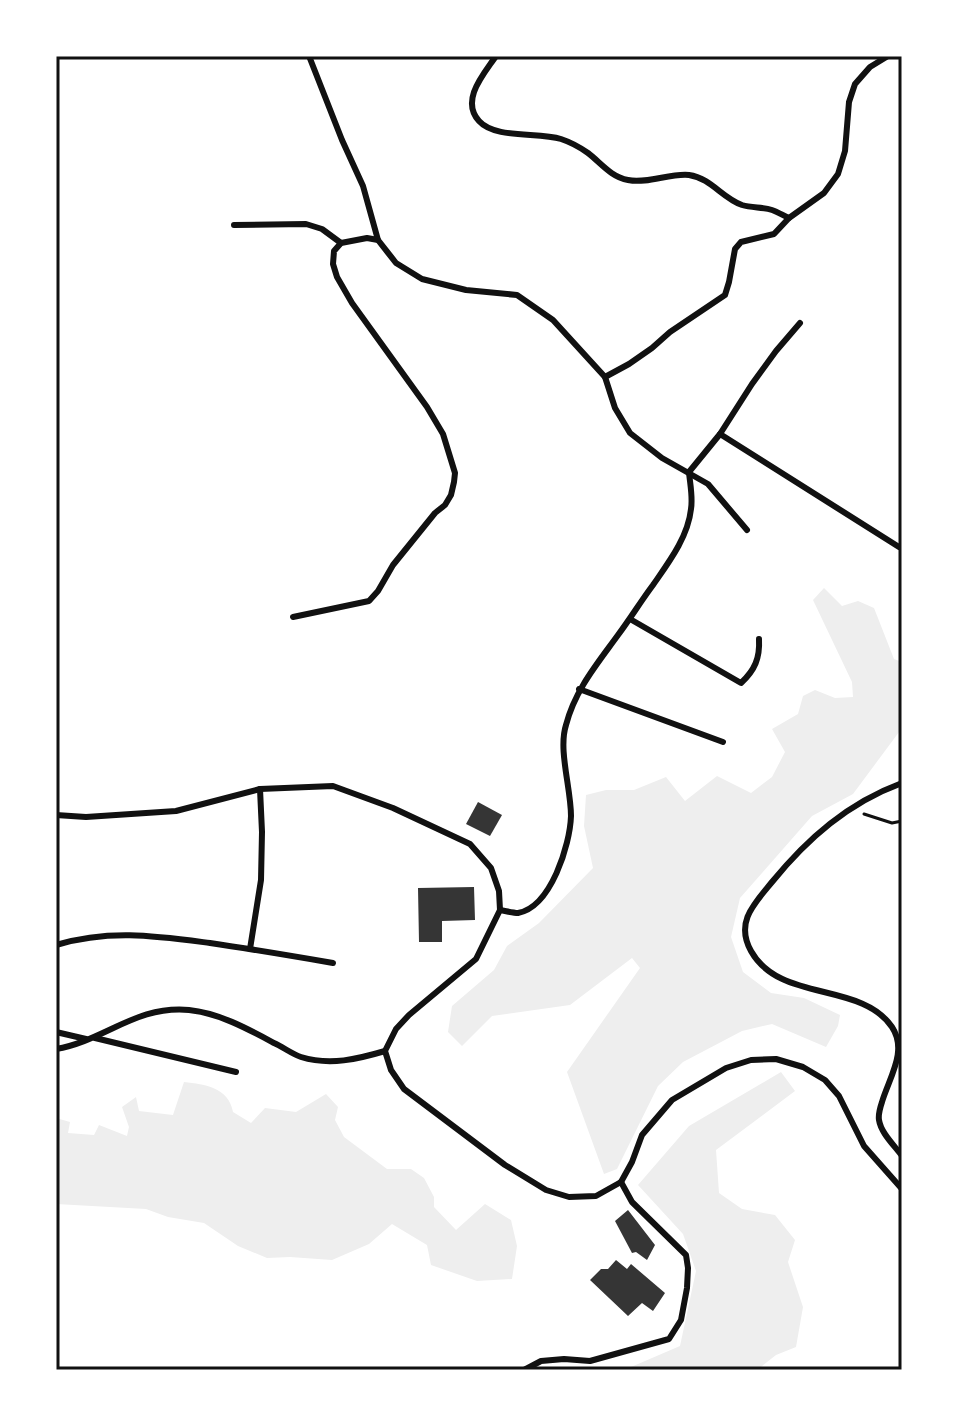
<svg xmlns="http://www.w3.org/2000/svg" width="958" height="1426" font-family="'Fira Sans',sans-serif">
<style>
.green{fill:#eee}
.building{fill:#353535}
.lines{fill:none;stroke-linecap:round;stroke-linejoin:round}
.path{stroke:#111;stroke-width:3}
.minor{stroke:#111;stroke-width:6}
.neatline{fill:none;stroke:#111;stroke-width:3}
</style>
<rect width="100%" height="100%" fill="#fff"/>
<g class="green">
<path d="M824,588L842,606L858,601L874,608L894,659L902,662V728L853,794L812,816L740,898L731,937L743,972L771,993L804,998L840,1015L838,1026L826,1047L772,1024L742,1031L683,1062L658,1086L617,1169L604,1174L567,1072L640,968L632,958L570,1005L492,1016L462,1046L448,1032L452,1006L494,970L507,946L539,923L593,868L584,826L586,795L606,790H634L666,777L685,801L717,776L751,793L772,777L785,752L772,729L798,714L803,696L815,690L835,698L853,697L852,682L813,600Z"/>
<path d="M781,1072L795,1091L716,1150L719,1193L742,1209L775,1215L795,1240L788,1262L803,1307L796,1347L776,1355L757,1370H624L680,1346L696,1271L683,1234L638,1185L689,1126Z"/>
<path d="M184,1082C205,1084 229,1088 233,1112L251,1123L265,1108L296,1112L326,1094L338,1107L335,1120L344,1137L387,1169H411L424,1178L434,1197V1207L456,1230L485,1204L511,1220L517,1246L512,1279L477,1281L431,1265L427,1245L392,1224L369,1244L332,1260L290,1257L267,1258L238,1246L204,1223L168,1217L146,1209L56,1204V1118L70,1122L68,1133L94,1135L99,1125L127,1136L129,1127L122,1107L136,1097L139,1111L173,1115Z"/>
</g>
<g class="building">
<path d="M478,802L502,815L490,836L466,824Z"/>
<path d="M474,887L475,920L442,921V942H419L418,888Z"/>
<path d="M628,1210L655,1245L647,1260L636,1252L632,1253L615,1221Z"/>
<path d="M616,1260L627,1269L631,1264L665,1293L653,1311L642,1303L628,1316L590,1280L601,1269H608Z"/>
</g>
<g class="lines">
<path class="path" d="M864,814L892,823L902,821"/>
<g class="minor">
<path d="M309,56L342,140L363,186L378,240"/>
<path d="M496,56C484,74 460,100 479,121C495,139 538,132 561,139C570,142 581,148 588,153C601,163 611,177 628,180C648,184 670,173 689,175C711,178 722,198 742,205C752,208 763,207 772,210C778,212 784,216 789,218"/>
<path d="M234,225L306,224L322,229L341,243"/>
<path d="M605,377L629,364L652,348L670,332L725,295L729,282L735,249L741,242L774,234L789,218L824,193L838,174L845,151L849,102L855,84L870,67L888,56"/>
<path d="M720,434L899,547"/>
<path d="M293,617L369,601L378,591L393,565L435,513L445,505L451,495L454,482L455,473L443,434L427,407L352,303L337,277L333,264L334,251L341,243L367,238L378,240L396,263L422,279L466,290L517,295L553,320L605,377L615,408L630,433L662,458L708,484L747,530"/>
<path d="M630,619L741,683C755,670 760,658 759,639"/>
<path d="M579,689L723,742"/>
<path d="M902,783C848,803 808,838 772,882C754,904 735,922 751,951C780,1003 861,981 892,1027C908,1051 889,1078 882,1102C880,1108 878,1114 879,1120C881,1133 894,1145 902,1156"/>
<path d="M56,815L86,817L176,811L260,789L333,786L393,808L470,844L491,868L499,891L500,910L476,959L409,1015L396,1029L385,1051L391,1070L404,1089L505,1165L546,1190L569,1197L596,1196L621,1182L632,1162L642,1135L672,1100L726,1068L751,1060L776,1059L803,1067L825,1080L839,1096L864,1146L902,1189"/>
<path d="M500,910C506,911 513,913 518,913C551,907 570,845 571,816C571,788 558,750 566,725C575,690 597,664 618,635C630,619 641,601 653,585C669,562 688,537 691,509C693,497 690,484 689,472L720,434L752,384L776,351L800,323"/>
<path d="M56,945C110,929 156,936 210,943C251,949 292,956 333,963"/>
<path d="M250,949L261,880L262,832L260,789"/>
<path d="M56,1032L86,1039"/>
<path d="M95,1038L236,1072"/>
<path d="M56,1049C104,1041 136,1005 189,1010C219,1013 248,1029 274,1043C283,1047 292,1054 301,1057C330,1066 358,1059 385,1051"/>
<path d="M524,1370L541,1361L564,1359L590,1361L669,1339L681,1320L687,1288L688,1268L686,1255L632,1202L621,1182"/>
</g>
</g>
<rect width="958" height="1426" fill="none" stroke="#ffffff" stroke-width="116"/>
<rect x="58" y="58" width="842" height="1310" class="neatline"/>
</svg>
